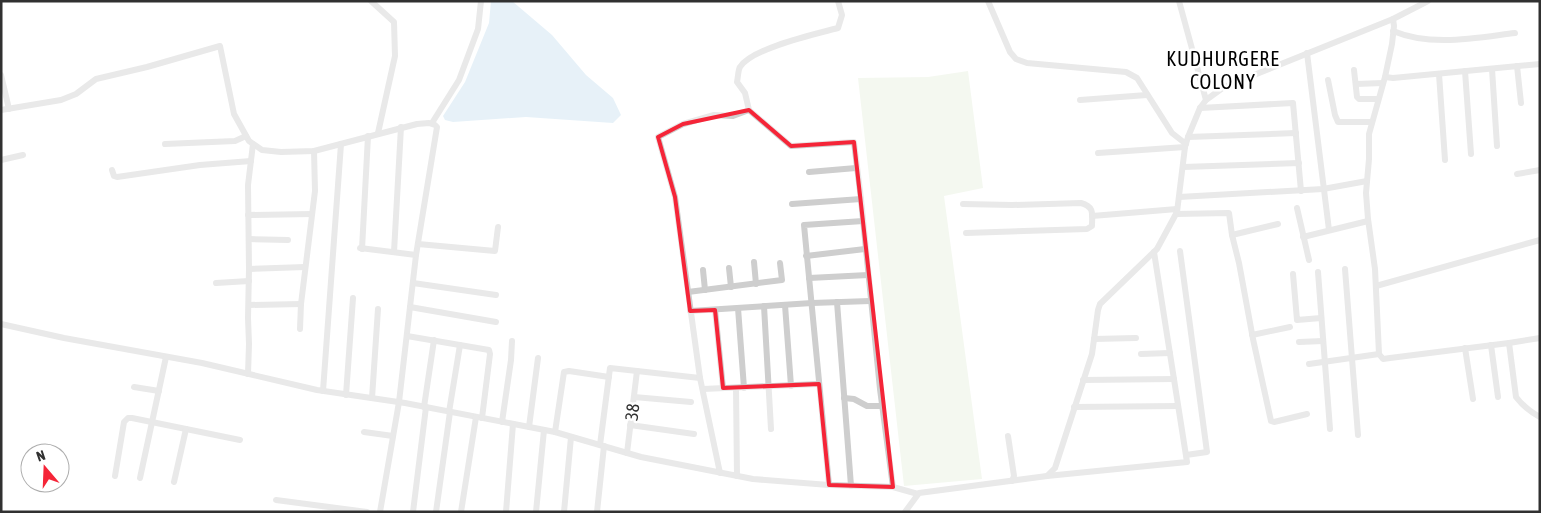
<svg xmlns="http://www.w3.org/2000/svg" width="1541" height="513" font-family="'Asap Condensed',sans-serif">
<style>
.green{fill:#e7efde}
.water{fill:#c9e1f0}
.lines{fill:none;stroke-linecap:round;stroke-linejoin:round}
.minor{stroke:#cecece;stroke-width:6}
.marked{fill:none;stroke:#f52538;stroke-width:4;stroke-linejoin:round}
.labels{text-anchor:middle;dominant-baseline:central;stroke-width:5;stroke-linejoin:round;paint-order:stroke}
.street-label{font-size:18px;fill:#313131;stroke:#fff}
.quarter-label{font-size:20px;letter-spacing:1px;fill:#000;stroke:#fff}
</style>
<rect width="100%" height="100%" fill="#fff"/>
<path class="green" d="M968,71L983,188L944,196L982,479L904,486L858,78L928,77Z"/>
<path class="water" d="M491,1H512L552,35L586,75L613,98L621,115L613,123L526,117L453,122L445,120L443,116L465,82L489,23Z"/>
<g class="lines">
<g class="minor">
<path d="M371,1L394,22L395,56L378,133"/>
<path d="M988,1L1010,52L1016,59L1027,63L1126,72L1137,78L1172,133L1186,144"/>
<path d="M1179,1L1206,100"/>
<path d="M1393,19L1394,26L1392,44L1385,77L1369,134V159L1366,193L1368,219L1375,269L1379,354L1383,359L1390,358L1509,343L1516,397C1523,406 1530,412 1540,417"/>
<path d="M1393,31C1431,47 1475,38 1515,33"/>
<path d="M1307,53L1329,230"/>
<path d="M1517,66L1521,103"/>
<path d="M1492,69L1497,146"/>
<path d="M1354,70L1357,97L1359,99H1378"/>
<path d="M1465,71L1471,154"/>
<path d="M1439,74L1445,160"/>
<path d="M1,75L9,109"/>
<path d="M1385,77L1393,78L1540,64"/>
<path d="M1328,80L1335,115L1338,122H1372"/>
<path d="M1356,84L1383,83"/>
<path d="M1080,100L1147,95"/>
<path d="M1200,108L1293,103L1301,191"/>
<path d="M1,110L61,100L76,94L96,79L147,67L220,46L234,114L249,141L262,150L281,152L314,151L417,124L429,123L435,125L437,127L416,255L399,402L380,512"/>
<path d="M749,110L791,146L854,142L861,199L880,389L893,487"/>
<path d="M432,123L459,80L478,29L481,1"/>
<path d="M1188,137L1296,133"/>
<path d="M165,144L235,141L246,136"/>
<path d="M1098,153L1185,147"/>
<path d="M1,160L23,155"/>
<path d="M1183,167L1299,163"/>
<path d="M112,170L114,176L117,177L200,165L251,161"/>
<path d="M809,172L856,168"/>
<path d="M1517,174L1540,170"/>
<path d="M1179,197L1323,189L1367,181"/>
<path d="M792,204L861,199"/>
<path d="M963,204L1012,205L1081,203C1095,207 1092,214 1092,226L1087,229L966,233"/>
<path d="M1297,208L1309,260"/>
<path d="M1176,214L1229,213L1232,235L1239,263L1253,339L1271,421L1274,422L1307,414"/>
<path d="M248,215L312,214"/>
<path d="M1092,216L1177,209"/>
<path d="M1232,235L1278,224"/>
<path d="M1303,237L1368,221"/>
<path d="M249,239L288,240"/>
<path d="M418,244L495,251L498,227"/>
<path d="M360,248L416,255"/>
<path d="M362,249L368,136"/>
<path d="M1180,251L1207,452L1186,455"/>
<path d="M394,252L401,127"/>
<path d="M806,256L865,249"/>
<path d="M754,262L756,284"/>
<path d="M729,268L731,287"/>
<path d="M249,269L305,267"/>
<path d="M1345,269L1358,435"/>
<path d="M703,270L705,290"/>
<path d="M1318,272L1330,429"/>
<path d="M1293,274L1297,320L1321,318"/>
<path d="M809,278L868,275"/>
<path d="M216,283L249,281"/>
<path d="M413,283L496,295"/>
<path d="M1376,286L1540,240"/>
<path d="M688,292L782,280L780,263"/>
<path d="M837,302L851,486"/>
<path d="M249,305L301,304"/>
<path d="M785,305L791,386"/>
<path d="M764,306L771,429"/>
<path d="M410,307L496,322"/>
<path d="M738,308L744,388"/>
<path d="M715,310L723,388"/>
<path d="M690,311L812,303L870,301"/>
<path d="M1,324L64,338L202,363L317,390L405,403L555,432L641,457L753,479L829,485L893,487L918,494"/>
<path d="M300,329L301,304L315,191L314,151"/>
<path d="M1252,335L1290,327"/>
<path d="M407,336L489,350L490,354L482,418"/>
<path d="M1094,339L1136,338"/>
<path d="M1299,342L1323,341"/>
<path d="M1509,343L1540,338"/>
<path d="M1491,345L1498,397"/>
<path d="M1465,348L1473,399"/>
<path d="M1141,354L1170,353"/>
<path d="M1309,364L1379,354"/>
<path d="M248,374L249,344L248,318L249,269L248,185L253,144"/>
<path d="M1083,380L1174,379"/>
<path d="M134,387L159,391"/>
<path d="M736,388L737,476"/>
<path d="M703,389L819,384"/>
<path d="M323,391L341,144"/>
<path d="M346,395L353,298"/>
<path d="M634,397L691,402"/>
<path d="M372,398L378,309"/>
<path d="M844,398L854,399L867,406H882"/>
<path d="M424,407L434,340"/>
<path d="M1074,407L1178,406"/>
<path d="M449,412L460,345"/>
<path d="M502,422L511,360L512,341"/>
<path d="M630,425L694,434"/>
<path d="M529,427L538,358"/>
<path d="M364,432L393,436"/>
<path d="M555,432L564,372L569,371L609,377"/>
<path d="M1008,436L1014,476L1012,481"/>
<path d="M600,445L610,368L700,378"/>
<path d="M627,453L637,371"/>
<path d="M720,473L700,378L675,197L658,137L683,124L714,115L733,116L749,110L745,93L737,82C738,78 738,70 740,67C752,48 816,34 838,28L842,15L838,1"/>
<path d="M115,476L124,422L128,418H132L240,440"/>
<path d="M1047,476L1187,462L1154,252"/>
<path d="M140,478L166,357"/>
<path d="M174,482L186,429"/>
<path d="M829,485L804,225L863,221"/>
<path d="M276,500L367,512"/>
<path d="M413,512L426,407"/>
<path d="M436,512L450,412"/>
<path d="M461,512L476,417"/>
<path d="M506,512L513,424"/>
<path d="M536,512L544,430"/>
<path d="M564,512L571,437"/>
<path d="M597,512L604,446"/>
<path d="M905,512L919,493L1047,476L1055,468L1092,354L1098,310L1100,304L1157,249L1177,212L1185,147L1188,137L1200,108L1206,100L1224,87L1393,19L1428,1"/>
</g>
</g>
<path d="M0 0H1541V513H0ZM749,110L791,146L854,142L893,487L829,485L819,384L723,388L715,310L690,311L675,197L658,137L683,124Z" fill="#fff" fill-opacity=".55" fill-rule="evenodd"/>
<path class="marked" d="M749,110L791,146L854,142L893,487L829,485L819,384L723,388L715,310L690,311L675,197L658,137L683,124Z"/>
<g class="labels">
<g class="street-label">
<text transform="translate(632 412) rotate(-83)">38</text>
</g>
<g class="quarter-label">
<text x="1223" y="58">KUDHURGERE<tspan x="1223" dy="23">COLONY</tspan></text>
</g>
</g>
<rect width="1541" height="513" fill="none" stroke="#313131" stroke-width="5"/>
<g transform="translate(45 468) rotate(341)"><circle r="24" fill="#ffffff" stroke="#adadad"/>
<path d="M0-4L9 19L0 12L-9 19Z" fill="#f52538"/>
<text y="-8" font-size="14" font-weight="bold" text-anchor="middle" fill="#313131">N</text>
</g>
</svg>
